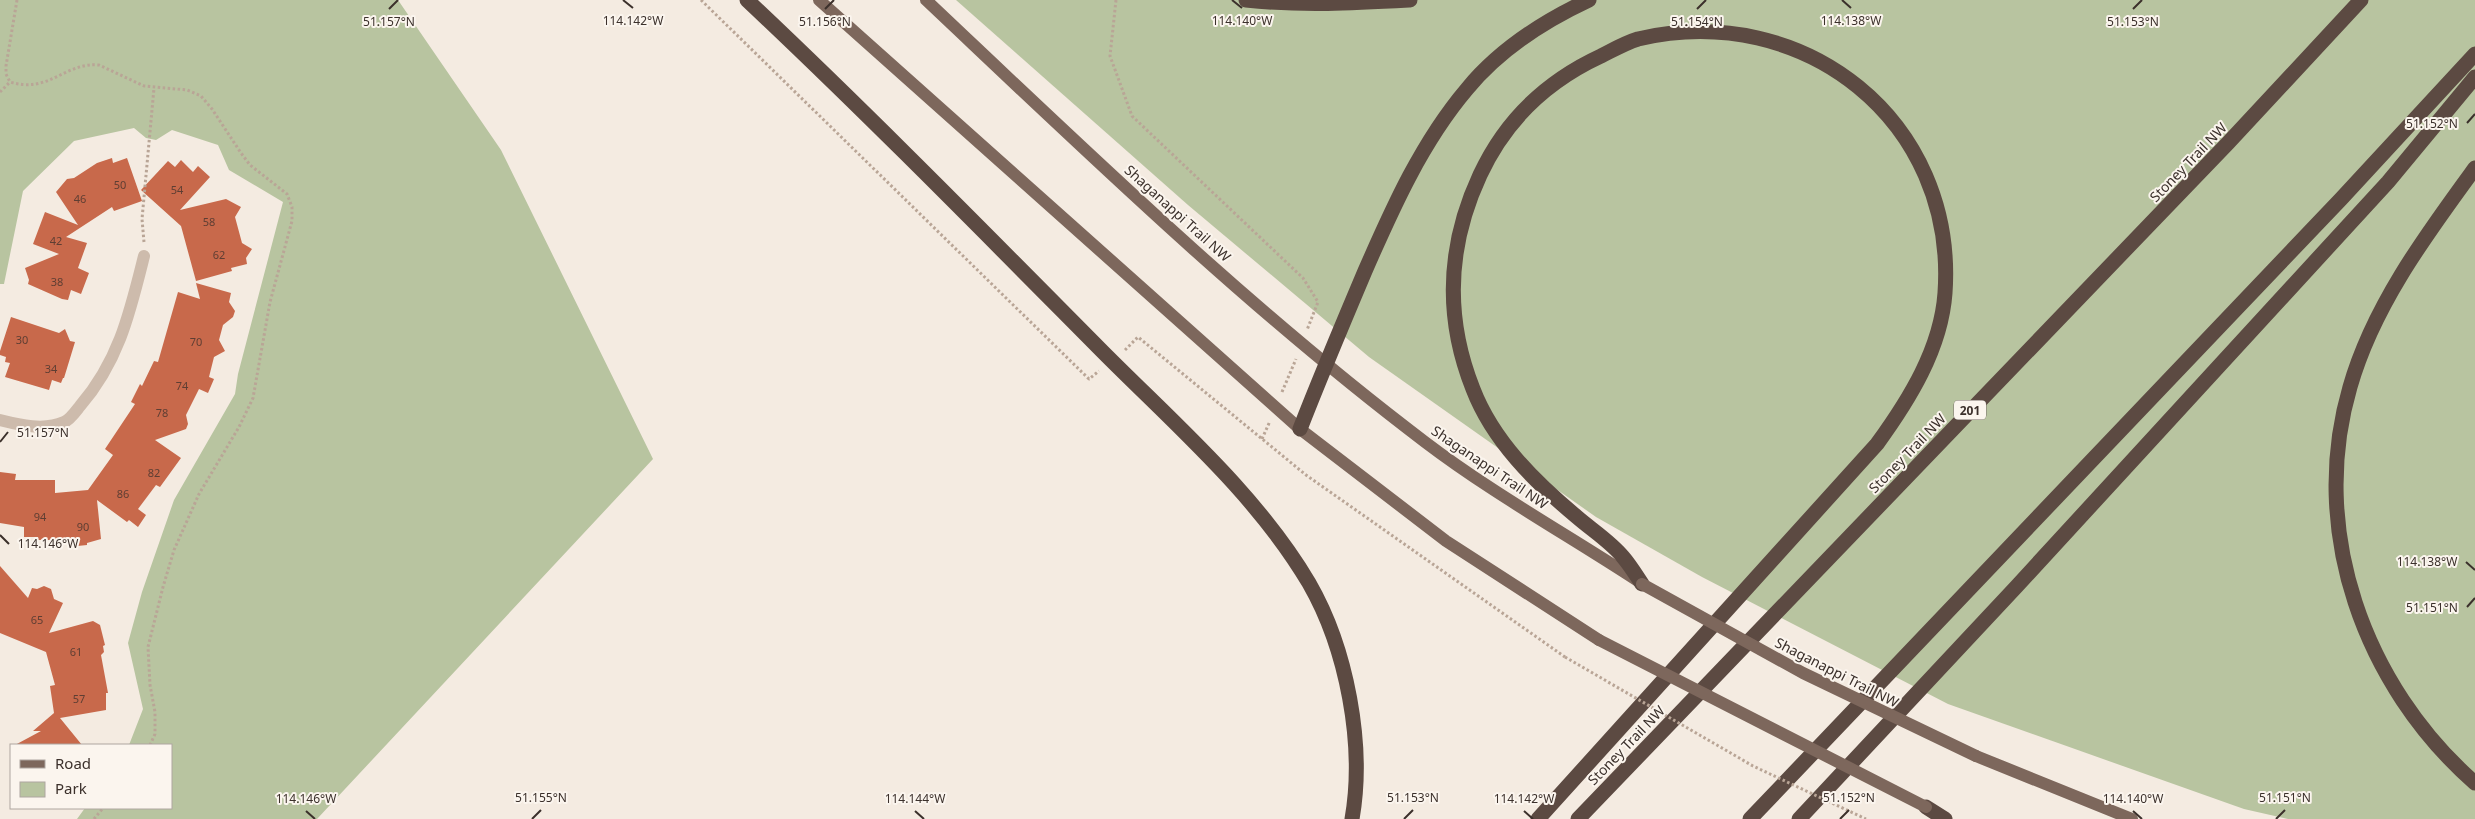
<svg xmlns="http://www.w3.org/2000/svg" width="2475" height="819" font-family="'Noto Sans',sans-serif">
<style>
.green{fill:#b8c4a0}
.building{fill:#c8694b}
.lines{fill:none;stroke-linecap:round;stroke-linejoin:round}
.path{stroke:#b9a596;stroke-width:3;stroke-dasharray:2.5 2.5;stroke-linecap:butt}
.minor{stroke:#cdbbac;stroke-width:12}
.major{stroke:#7d675c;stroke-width:12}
.highway{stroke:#5c4a42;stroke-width:15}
.path-bridge{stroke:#b9a596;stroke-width:3;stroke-dasharray:2.5 2.5;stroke-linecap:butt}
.major-bridge{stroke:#7d675c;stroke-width:12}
.ticks{fill:none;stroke:#3b302b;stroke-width:2}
.labels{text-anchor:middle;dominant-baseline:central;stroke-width:4;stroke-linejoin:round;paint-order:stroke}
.number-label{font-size:11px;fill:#5e3e33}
.shield{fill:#fbf5ee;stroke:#756b66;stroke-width:1}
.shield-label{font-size:12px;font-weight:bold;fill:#3b302b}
.street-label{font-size:14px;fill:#3b302b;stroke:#fbf5ee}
.ticks-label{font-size:12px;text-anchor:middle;fill:#3b302b;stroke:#fbf5ee;stroke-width:4;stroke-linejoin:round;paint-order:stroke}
</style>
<rect width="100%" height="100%" fill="#f4ebe1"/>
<g class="green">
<path d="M0,0H398L501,150L653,459L317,819H77L85,808H171V745H129L143,709L128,643L142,592L174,500L235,394L238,374L283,202L229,170L218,145L172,130L156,140L146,138L134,128L74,141L23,191L4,284H0Z"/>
<path d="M956,0H2475V819H2288L2244,809L1948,704L1702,577L1596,517L1369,357L1188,205Z"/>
</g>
<g class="building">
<path d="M112,158L113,163L127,158L142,201L114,211L112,207L66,237L87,243L78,268L89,273L81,294L71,290L68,300L62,299L28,284L29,280L25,268L59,254L33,244L45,212L78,225L56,192L67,179L74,178L97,163Z"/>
<path d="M181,160L193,172L198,166L210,177L180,210L226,199L241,207L235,217L242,243L252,249L246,258L247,264L231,268L232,271L196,281L181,226L141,190L168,161L175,167Z"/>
<path d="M196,283L231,293L229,302L235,311L233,317L223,325L219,340L225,351L214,357L209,377L214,379L208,393L199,389L186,415L188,424L186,429L155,440L181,458L160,487L156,485L138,509L146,515L138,527L129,520L127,522L97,500L101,539L87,543V545L68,547V540H38V537H24V527L0,523V472L16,474L15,480H55V493L88,490L113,455L105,449L135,404L131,402L140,384L142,386L154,361L158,362L178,292L200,299Z"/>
<path d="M11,317L59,333L65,329L70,341L75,342L64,378H63L61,383L52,380L49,390L5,377L10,363L5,362L6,357L0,355V351Z"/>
<path d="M0,566L28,598L32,588L37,589L44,586L51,589L54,599L63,603L49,633L93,621L100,625L105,645L103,646L104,652L101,655L108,693H106V710L60,718L82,745H15L41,731H33L54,713L50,686L55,685L46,652L0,633Z"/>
</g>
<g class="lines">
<g class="path">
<path d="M17,0L6,66V74L10,82C49,94 65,62 99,65L144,86L187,90L201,96L212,109L241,153L250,165L287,194L292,207V221L270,302L253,398L239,427L199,494L174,550L163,587L148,647L150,685L155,712V734L150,745"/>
<path d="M701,0L1089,379L1099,371"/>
<path d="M1116,0L1110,56L1132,116L1303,278L1318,302L1307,330"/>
<path d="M0,92L10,82"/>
<path d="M144,242L142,219L154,88"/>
<path d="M1125,350L1138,337L1306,475L1565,657"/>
<path d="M1282,392L1296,359"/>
<path d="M1262,439L1270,421"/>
<path d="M94,819L103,808"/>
</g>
<path class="minor" d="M0,420C20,425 44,431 64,422C70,420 76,411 80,406C119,361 130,312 144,256"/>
<g class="major">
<path d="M819,0L1300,429L1446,541L1599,640"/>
<path d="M926,0C1087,152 1248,308 1425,442C1492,493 1568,535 1638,581"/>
<path d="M1976,756L2132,819"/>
</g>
<g class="highway">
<path d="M747,0C867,113 982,230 1098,347C1171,421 1255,492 1309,583C1347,649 1365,745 1352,819"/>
<path d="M1246,0C1301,6 1355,3 1410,0"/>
<path d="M2475,168C2426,235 2373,306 2350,387C2308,530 2364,686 2475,783"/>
<path d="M1300,429C1321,375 1343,323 1365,271C1393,207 1422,142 1467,89C1499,50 1544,21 1589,0"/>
<path d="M1926,807L1945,819"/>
<path d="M1538,819L1877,444C1909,400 1941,349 1945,293C1957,121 1804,0 1638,39C1625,43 1613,50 1601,56C1547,81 1505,121 1480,175C1447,246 1444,316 1473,389C1493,441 1535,482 1577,517C1592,530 1611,542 1623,557C1630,565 1636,575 1642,584"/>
<path d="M1578,819L2228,143L2361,0"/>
<path d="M1750,819L2341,199L2475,54"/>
<path d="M1799,819L2017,586L2388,182L2475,77"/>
</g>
<path class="path-bridge" d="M1565,657L1753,766L1866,819"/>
<g class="major-bridge">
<path d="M1642,584L1803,673L1976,756"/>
<path d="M1599,640L1926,807"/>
</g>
</g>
<path class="ticks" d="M623,0L633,8M1232,0L1242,8M1842,0L1851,8M389,9L398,0M825,9L834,0M1697,9L1706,0M2133,9L2142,0M2467,123L2475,114M0,442L8,432M0,535L9,544M2466,562L2475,570M2467,607L2475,598M306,811L315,819M915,811L924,819M1524,811L1533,819M2133,811L2142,819M532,819L541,810M1404,819L1413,810M1840,819L1849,810M2276,819L2285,810"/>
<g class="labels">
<g class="number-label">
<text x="120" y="184">50</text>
<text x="177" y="189">54</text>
<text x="80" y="198">46</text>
<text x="209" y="221">58</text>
<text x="56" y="240">42</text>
<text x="219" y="254">62</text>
<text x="57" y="281">38</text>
<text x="22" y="339">30</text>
<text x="196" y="341">70</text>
<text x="51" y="368">34</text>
<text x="182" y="385">74</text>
<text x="162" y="412">78</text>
<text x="154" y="472">82</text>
<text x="123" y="493">86</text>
<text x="40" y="516">94</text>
<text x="83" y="526">90</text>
<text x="37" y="619">65</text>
<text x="76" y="651">61</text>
<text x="79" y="698">57</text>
</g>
<rect class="shield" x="1954" y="400.5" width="32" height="19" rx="4"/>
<g class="shield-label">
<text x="1970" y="410">201</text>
</g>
<g class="street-label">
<text transform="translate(2188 162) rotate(-46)">Stoney Trail NW</text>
<text transform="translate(1178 213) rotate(42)">Shaganappi Trail NW</text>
<text transform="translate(1907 453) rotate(-46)">Stoney Trail NW</text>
<text transform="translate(1490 467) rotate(34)">Shaganappi Trail NW</text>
<text transform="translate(1837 672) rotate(27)">Shaganappi Trail NW</text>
<text transform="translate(1626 745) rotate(-46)">Stoney Trail NW</text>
</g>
</g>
<g class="ticks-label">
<text x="633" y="25">114.142°W</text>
<text x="1242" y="25">114.140°W</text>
<text x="1851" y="25">114.138°W</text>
<text x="389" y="26">51.157°N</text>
<text x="825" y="26">51.156°N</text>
<text x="1697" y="26">51.154°N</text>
<text x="2133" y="26">51.153°N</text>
<text x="2432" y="128">51.152°N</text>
<text x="43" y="437">51.157°N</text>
<text x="48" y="548">114.146°W</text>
<text x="2427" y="566">114.138°W</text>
<text x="2432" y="612">51.151°N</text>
<text x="541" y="802">51.155°N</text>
<text x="1413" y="802">51.153°N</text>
<text x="1849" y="802">51.152°N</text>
<text x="2285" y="802">51.151°N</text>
<text x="306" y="803">114.146°W</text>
<text x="915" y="803">114.144°W</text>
<text x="1524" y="803">114.142°W</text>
<text x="2133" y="803">114.140°W</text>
</g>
<rect x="10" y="744" width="162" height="65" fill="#fbf5ee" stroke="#aea6a0"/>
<rect x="20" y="760" width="25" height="8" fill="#7d675c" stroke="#aea6a0"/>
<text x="55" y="769" font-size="15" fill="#3b302b">Road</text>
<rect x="20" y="782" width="25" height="15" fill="#b8c4a0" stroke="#aea6a0"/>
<text x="55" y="794" font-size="15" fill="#3b302b">Park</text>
</svg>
